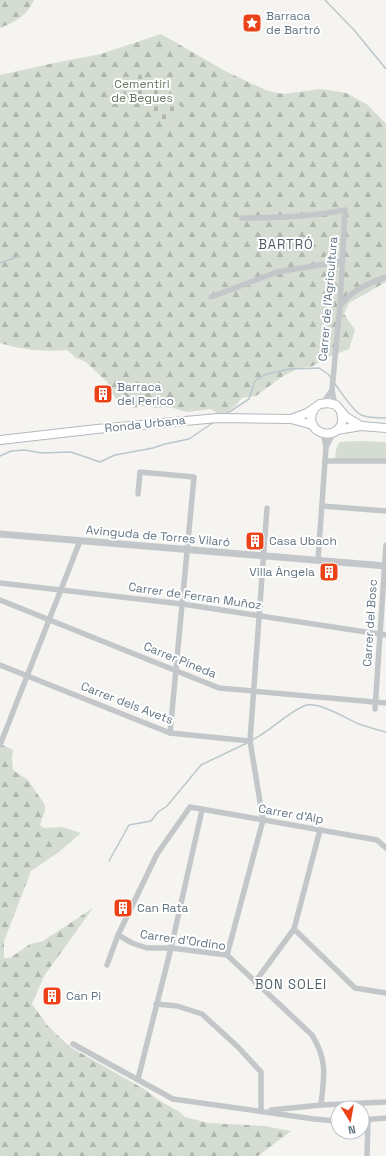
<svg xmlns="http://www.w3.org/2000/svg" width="386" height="1156" font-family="'Space Grotesk',sans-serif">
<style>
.forest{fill:url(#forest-firs)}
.cemetery{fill:url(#cemetery-stones)}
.park{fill:#d5dcd1}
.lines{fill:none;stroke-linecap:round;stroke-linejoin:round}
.stream{stroke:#bac7cb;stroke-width:1.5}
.secondary-casing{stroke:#b3b9bd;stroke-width:10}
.minor{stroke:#c4c7ca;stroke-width:5.5}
.tertiary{stroke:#c4c7ca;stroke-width:7}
.secondary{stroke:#fff;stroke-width:8}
.labels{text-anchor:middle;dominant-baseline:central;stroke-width:4;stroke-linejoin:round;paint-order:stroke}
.poi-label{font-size:12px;fill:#627583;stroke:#fff;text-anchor:start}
.park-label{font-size:12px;fill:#677a61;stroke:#fff}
.street-label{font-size:12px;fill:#627583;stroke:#fff}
.neighbourhood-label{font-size:13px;letter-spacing:1px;fill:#505e67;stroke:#fff}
</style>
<defs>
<pattern id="forest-firs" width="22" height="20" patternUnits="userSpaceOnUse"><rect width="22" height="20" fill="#d5dcd1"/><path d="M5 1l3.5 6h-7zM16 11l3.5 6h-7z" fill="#b0b7af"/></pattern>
<pattern id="cemetery-stones" width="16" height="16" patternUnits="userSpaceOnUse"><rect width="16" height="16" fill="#d5dcd1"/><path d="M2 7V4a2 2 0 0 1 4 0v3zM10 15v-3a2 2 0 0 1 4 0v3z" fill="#b0b7af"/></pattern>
</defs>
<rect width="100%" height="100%" fill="#f5f4f0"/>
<g class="forest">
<path d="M0,0H34C25,17 18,20 0,28Z"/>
<path d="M161,34L227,72L268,91L284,94L321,89L346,93L368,105L386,124V282L349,303L344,314L355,330L349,349L328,357L313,366L299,368L283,376L256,396L242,398L236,405L222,416L211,409L187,412L173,408L164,407L155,408L147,406L133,408L126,403L117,400L111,392L107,382L86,362L76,358L67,350C45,352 21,350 0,343V75L54,63L101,54Z"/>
<path d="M0,744L13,750L12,758L13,770L28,780L45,805V810L40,825L44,828L62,827L81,833L59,852L31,871L4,941V958H10L30,944L43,941L93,908L44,976L32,1004L47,1025L70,1047L144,1089L160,1101L178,1111L185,1117L208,1123L264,1126L291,1131L258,1156H0Z"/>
</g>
<path class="cemetery" d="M140,74L184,109L170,124L123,93Z"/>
<path class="park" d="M360,441L386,442V461H335L336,449L340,442Z"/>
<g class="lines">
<g class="stream">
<path d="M325,0L354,30L386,69"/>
<path d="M0,263L20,256"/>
<path d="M335,384C341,392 352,410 361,415C368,418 378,418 386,418"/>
<path d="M226,414L249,399L255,381L264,375L289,369L319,368L328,374L332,379"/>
<path d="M0,456L11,451L25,450L41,453L71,452L100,462L115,455L153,448L165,444L189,439L214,422"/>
<path d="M252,740C271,731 285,714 304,706C317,700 347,719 359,724C368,727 377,730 386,732"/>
<path d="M109,861L129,825L151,821L158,812L167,806L201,765L247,743"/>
</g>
<g class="secondary-casing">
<g id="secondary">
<path d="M314,409C299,438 350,444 341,412"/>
<path d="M291,419L307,413L320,404L328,403L336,405L346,417L361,426"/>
<path d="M337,430L361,426L386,428"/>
<path d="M0,440L97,429L218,418L291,419L313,425"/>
</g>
</g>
<g class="minor">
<path d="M242,218C276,218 311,217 345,210L340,305L332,390L335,405"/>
<path d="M211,297L277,272L343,261"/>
<path d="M341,305C351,290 370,283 386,277"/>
<path d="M323,403L332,390"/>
<path d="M326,447L334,432"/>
<path d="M325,461H386"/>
<path d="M138,494L140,472L194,477L170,733"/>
<path d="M322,506L386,511"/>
<path d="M318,560L326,447L323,433"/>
<path d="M0,583L182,604L386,635"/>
<path d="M0,600L219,688L386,703"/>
<path d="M0,665L170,733L250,741"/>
<path d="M375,709L386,545"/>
<path d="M0,745L80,541"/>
<path d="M294,929L355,988L386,993"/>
<path d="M118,935L132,943L147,948H171L227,955L312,1035C328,1061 324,1076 321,1105"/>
<path d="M227,955L263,820L250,741L267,508"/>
<path d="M107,965L118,935L157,854L190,807L377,840L386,848"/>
<path d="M255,982L294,929L320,830"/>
<path d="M156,1004L177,1006L202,1014L238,1047L261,1072V1111"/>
<path d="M73,1044L173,1099L314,1119L338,1121"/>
<path d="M138,1079L171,948L202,810"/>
<path d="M271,1110L321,1105L386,1102"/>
<path d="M362,1120L386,1118"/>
<path d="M367,1156L368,1120"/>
</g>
<path class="tertiary" d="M0,534L386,566"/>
<use href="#secondary" class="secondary"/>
</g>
<defs>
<g id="sight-square" transform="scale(1)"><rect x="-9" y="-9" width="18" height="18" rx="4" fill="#ec4218" stroke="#fff"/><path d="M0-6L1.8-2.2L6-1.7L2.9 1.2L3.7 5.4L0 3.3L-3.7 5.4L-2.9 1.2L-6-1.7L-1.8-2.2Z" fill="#fff"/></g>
<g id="building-square" transform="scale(1)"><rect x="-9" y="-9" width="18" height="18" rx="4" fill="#ec4218" stroke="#fff"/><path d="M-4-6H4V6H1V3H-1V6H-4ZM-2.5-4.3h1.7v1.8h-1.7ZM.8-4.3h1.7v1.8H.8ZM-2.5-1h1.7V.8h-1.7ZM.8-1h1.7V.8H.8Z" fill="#fff"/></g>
</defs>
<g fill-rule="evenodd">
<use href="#sight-square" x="252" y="23"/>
<use href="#building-square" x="103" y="394"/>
<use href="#building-square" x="255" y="541"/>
<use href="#building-square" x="329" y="572"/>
<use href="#building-square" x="123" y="908"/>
<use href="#building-square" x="52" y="996"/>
</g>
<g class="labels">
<g class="poi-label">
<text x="266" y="16">Barraca<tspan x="266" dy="14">de Bartró</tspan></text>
<text x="117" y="387">Barraca<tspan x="117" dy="14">del Perico</tspan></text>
<text x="269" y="541">Casa Ubach</text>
<text x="315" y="572" text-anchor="end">Villa Àngela</text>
<text x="137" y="908">Can Rata</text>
<text x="66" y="996">Can Pi</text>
</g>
<g class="park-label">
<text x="142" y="84">Cementiri<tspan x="142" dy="14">de Begues</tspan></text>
</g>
<g class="street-label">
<text transform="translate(328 299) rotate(-85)">Carrer de l'Agricultura</text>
<text transform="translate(145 424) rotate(-6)">Ronda Urbana</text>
<text transform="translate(158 536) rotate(5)">Avinguda de Torres Vilaró</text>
<text transform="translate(195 596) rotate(8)">Carrer de Ferran Muñoz</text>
<text transform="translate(370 623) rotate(-86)">Carrer del Bosc</text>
<text transform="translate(180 660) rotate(22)">Carrer Pineda</text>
<text transform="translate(127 703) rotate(21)">Carrer dels Avets</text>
<text transform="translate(291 814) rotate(10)">Carrer d'Alp</text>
<text transform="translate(183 940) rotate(8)">Carrer d'Ordino</text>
</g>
<g class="neighbourhood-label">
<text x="286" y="244">BARTRÓ</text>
<text x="291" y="984">BON SOLEI</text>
</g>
</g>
<g transform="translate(350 1120) rotate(169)"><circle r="19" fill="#ffffff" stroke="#c0c8cd"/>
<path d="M0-3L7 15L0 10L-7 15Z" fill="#ec4218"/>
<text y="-6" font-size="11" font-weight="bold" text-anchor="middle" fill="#627583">N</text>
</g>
</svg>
